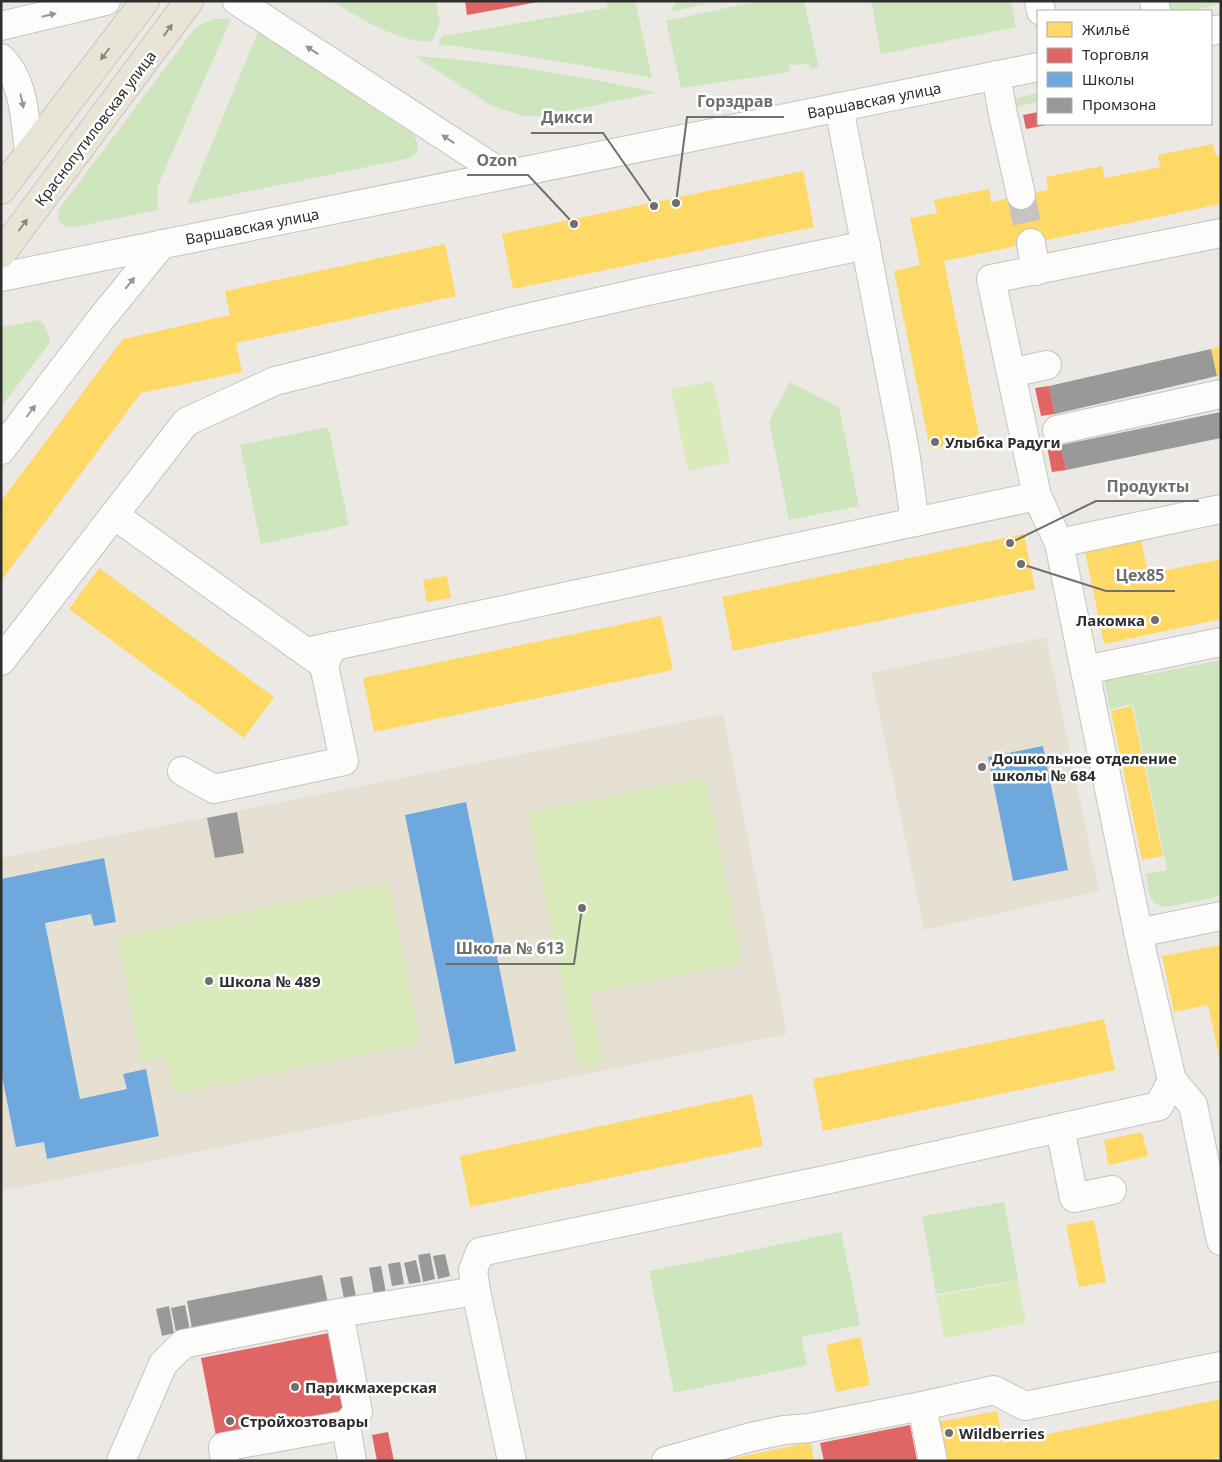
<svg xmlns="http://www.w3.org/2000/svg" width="1222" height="1462" font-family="'Noto Sans',sans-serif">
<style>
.education{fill:#e6e0d3}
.green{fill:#cee6be}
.pitch{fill:#d9eabb}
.homes{fill:#ffd966}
.shops{fill:#e06666}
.schools{fill:#6fa8dc}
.industry{fill:#999}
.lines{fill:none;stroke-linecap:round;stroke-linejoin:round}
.minor-tunnel{stroke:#c6c3c0;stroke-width:28;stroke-dasharray:28 14;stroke-linecap:butt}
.minor-casing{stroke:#c5c4c5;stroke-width:30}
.major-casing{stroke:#c6c5c4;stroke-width:30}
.minor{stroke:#fcfcfb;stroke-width:28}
.major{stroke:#e8e4d6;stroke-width:28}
.oneway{fill:#959594}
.oneway2{fill:#8b8982}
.poi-dot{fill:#706f6e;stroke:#fff;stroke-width:2}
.labels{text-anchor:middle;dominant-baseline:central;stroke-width:5;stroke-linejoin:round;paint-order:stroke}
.street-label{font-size:15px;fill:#2e2e2e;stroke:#fff}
.poi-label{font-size:15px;font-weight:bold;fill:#2e2e2e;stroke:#fff;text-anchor:start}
.leader{fill:none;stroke:#706f6e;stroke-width:2}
.callout-dot{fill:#706f6e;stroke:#fff;stroke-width:2}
.callout-label{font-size:16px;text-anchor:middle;font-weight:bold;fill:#706f6e;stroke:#fff;stroke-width:5;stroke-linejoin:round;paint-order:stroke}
</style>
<rect width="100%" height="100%" fill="#ece8e4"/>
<g class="education">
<path d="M1046,637L1099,891L924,930L871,673Z"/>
<path d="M723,714L787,1034L1,1191V858Z"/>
</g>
<g class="green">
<path d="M333,1H436L440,23L432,41C401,44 358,18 333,1Z"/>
<path d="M606,1H635L652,78C581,64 509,53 438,44L442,36L607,8Z"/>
<path d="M677,1H718L670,12Z"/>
<path d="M758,1H804L819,67L810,69L809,64L788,65L789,72L681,88L666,21Z"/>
<path d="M871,1H1011L1016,27L881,54Z"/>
<path d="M1164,1H1221V3C1210,6 1181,15 1172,10C1169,9 1166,4 1164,1Z"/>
<path d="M217,19H231L157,187L158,210L75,227C61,227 55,221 60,208L195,28L204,23Z"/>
<path d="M258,32L413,134C419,143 420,152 410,158L187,204Z"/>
<path d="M417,56C497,62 576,75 654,92V93L563,112L541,116H524L492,106L416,57Z"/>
<path d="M1038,93V102L1016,107L1017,98Z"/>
<path d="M39,320C46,325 48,334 50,342L1,407V327Z"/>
<path d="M790,382L839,407L859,506L789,520L769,421Z"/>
<path d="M328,427L349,525L261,544L240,445Z"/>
<path d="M1221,660V896L1168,907C1148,907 1149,890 1146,874L1167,870L1133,704L1110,709L1103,674L1128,670L1145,675Z"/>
<path d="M1004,1202L1018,1280L936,1294L922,1216Z"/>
<path d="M841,1232L860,1325L801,1337L807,1365L674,1393L649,1271Z"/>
</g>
<g class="pitch">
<path d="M713,381L730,462L688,471L671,389Z"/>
<path d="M705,777L742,963L589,993L603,1063L579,1068L528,812Z"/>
<path d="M388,883L421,1043L173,1094L166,1058L142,1062L117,938Z"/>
<path d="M1018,1281L1026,1323L944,1338L936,1296Z"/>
</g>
<g class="homes">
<path d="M1213,144L1216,156L1221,155V204L944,261L980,439L930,449L894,271L920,265L910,218L937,213L934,200L989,189L991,202L1048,190L1046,177L1102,166L1105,178L1160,167L1158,155Z"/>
<path d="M803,171L814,227L513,289L502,234Z"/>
<path d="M445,244L456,296L236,343L242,372L141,393L1,581V501L123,339L230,315L225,291Z"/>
<path d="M1221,346V375L1217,376L1211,349Z"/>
<path d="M1024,534L1035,589L733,651L722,597Z"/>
<path d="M1141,539L1148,574L1221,559V619L1104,644L1085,551Z"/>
<path d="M99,568L274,697L244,738L69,609Z"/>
<path d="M447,576L451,598L427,602L423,580Z"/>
<path d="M661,616L673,670L374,732L363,678Z"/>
<path d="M1132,706L1163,856L1142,860L1111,711Z"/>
<path d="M1221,945V1061H1220L1208,1005L1174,1012L1162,956Z"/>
<path d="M1104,1019L1115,1070L823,1131L813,1079Z"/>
<path d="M752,1094L763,1146L470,1207L460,1156Z"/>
<path d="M1142,1132L1148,1156L1109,1165L1104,1140Z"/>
<path d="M1094,1220L1106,1282L1079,1287L1066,1225Z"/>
<path d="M860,1337L870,1385L836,1392L826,1345Z"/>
<path d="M1221,1399V1457L1205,1461H946L938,1422L997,1411L1003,1443Z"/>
<path d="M811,1442L814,1461H724V1460Z"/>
</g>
<g class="shops">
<path d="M465,1H538V2L467,15Z"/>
<path d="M1038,112V124L1046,125L1026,129L1023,115Z"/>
<path d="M1049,386L1055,414L1041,416L1035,388Z"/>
<path d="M1061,445L1066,470L1052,472L1047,447Z"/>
<path d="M334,1332L349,1410L216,1436L201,1358Z"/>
<path d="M910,1425L917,1461H824L820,1443Z"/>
<path d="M388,1432L394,1461H377L372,1435Z"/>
</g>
<g class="schools">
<path d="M1043,746L1068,870L1013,881L988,757Z"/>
<path d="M466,802L516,1051L455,1064L405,815Z"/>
<path d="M104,858L116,922L94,926L91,914L45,923L80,1099L127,1089L123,1074L146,1069L159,1136L47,1159L44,1142L16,1147L1,1071V879Z"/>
</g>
<g class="industry">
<path d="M1211,349L1217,376L1055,414L1049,386Z"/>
<path d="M1221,412V438L1066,470L1061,445Z"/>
<path d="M237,812L244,853L215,858L207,818Z"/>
<path d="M430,1253L435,1279L423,1282L418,1255Z"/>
<path d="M445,1254L450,1276L438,1279L433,1256Z"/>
<path d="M416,1260L421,1282L409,1284L404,1263Z"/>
<path d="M400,1262L404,1284L392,1286L388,1264Z"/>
<path d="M381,1266L386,1293L374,1295L369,1268Z"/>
<path d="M322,1275L328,1303L192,1329L187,1301Z"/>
<path d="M352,1276L356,1297L344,1299L340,1278Z"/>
<path d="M185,1305L190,1330L176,1332L171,1308Z"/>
<path d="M169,1306L174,1333L162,1336L156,1309Z"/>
</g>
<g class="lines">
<path class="minor-tunnel" d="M1021,195L1031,243"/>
<g class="minor-casing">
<g id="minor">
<path d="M237,1L504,175"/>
<path d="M1039,1L1041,11"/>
<path d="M1154,1L1156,11"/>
<path d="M1,26L106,1"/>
<path d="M1211,31L1221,29"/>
<path d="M1,58C25,81 25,122 29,152"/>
<path d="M996,75L1003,114L1021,195"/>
<path d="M839,107L905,451L915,522"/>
<path d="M1221,233L991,279L1037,496L1059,543L1143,956L1172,1080L1193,1105L1221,1241"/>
<path d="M1031,243L1036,271"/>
<path d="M1,277L1038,67"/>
<path d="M1011,373L1047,365"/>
<path d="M1057,430L1221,394"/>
<path d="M1,450L101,319L162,244"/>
<path d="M114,515L320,662"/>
<path d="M1059,543L1221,509"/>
<path d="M306,652L1037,496"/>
<path d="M1,661L186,422L275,381L514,321L647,291L866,245"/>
<path d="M1085,670L1221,642"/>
<path d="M182,771L214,789L344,761L324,665L333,646"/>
<path d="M1138,933L1221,916"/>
<path d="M1060,1128L1074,1198L1112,1190"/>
<path d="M476,1291L473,1270L480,1252L825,1180L1159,1106L1172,1080"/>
<path d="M922,1406L933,1461"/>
<path d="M346,1425L352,1461"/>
<path d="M121,1461L163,1364L183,1344L339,1313L476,1291L512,1461"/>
<path d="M225,1461L223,1447L346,1425L358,1412L339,1313"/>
<path d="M666,1461L751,1437L784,1430L809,1428L922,1406L994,1390L1025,1406L1221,1366"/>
</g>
</g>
<g class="major-casing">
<g id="major">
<path d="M1,190L145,1"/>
<path d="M1,254L189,1"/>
</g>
</g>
<use href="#minor" class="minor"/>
<use href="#major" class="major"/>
</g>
<defs><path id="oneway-solid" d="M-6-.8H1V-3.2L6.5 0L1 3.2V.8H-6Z" transform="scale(1.25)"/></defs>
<g class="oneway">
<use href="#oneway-solid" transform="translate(49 15) rotate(-13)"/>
<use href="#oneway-solid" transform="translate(312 50) rotate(-147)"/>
<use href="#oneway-solid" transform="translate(22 101) rotate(78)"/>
<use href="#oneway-solid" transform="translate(448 139) rotate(-147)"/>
<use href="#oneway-solid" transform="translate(130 283) rotate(-51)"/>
<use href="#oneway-solid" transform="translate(31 411) rotate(-53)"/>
</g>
<g class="oneway2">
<use href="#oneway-solid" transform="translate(168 30) rotate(-54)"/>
<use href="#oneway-solid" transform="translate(105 54) rotate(127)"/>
<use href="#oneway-solid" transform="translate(23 225) rotate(-53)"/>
</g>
<g class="poi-dot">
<circle cx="935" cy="442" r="5"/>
<circle cx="1155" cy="620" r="5"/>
<circle cx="982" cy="767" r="5"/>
<circle cx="209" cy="981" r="5"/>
<circle cx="295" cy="1387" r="5"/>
<circle cx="230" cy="1421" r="5"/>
<circle cx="949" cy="1433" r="5"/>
</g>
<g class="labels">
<g class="street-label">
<text transform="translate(874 100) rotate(-11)">Варшавская улица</text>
<text transform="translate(95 128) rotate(-53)">Краснопутиловская улица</text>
<text transform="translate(252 226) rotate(-11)">Варшавская улица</text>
</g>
<g class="poi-label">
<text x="945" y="442">Улыбка Радуги</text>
<text x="1145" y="620" text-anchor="end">Лакомка</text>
<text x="992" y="758">Дошкольное отделение<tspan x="992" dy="17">школы № 684</tspan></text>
<text x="219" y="981">Школа № 489</text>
<text x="305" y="1387">Парикмахерская</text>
<text x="240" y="1421">Стройхозтовары</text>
<text x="959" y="1433">Wildberries</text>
</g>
</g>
<path class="leader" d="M676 203L687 117H784M654 206L603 133H531M574 224L528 175H467M1010 543L1096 501H1199M1021 564L1106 591H1175M582 908L574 964H446"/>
<g class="callout-dot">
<circle cx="676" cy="203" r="5"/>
<circle cx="654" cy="206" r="5"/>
<circle cx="574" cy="224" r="5"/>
<circle cx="1010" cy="543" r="5"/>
<circle cx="1021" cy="564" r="5"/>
<circle cx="582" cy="908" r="5"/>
</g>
<g class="callout-label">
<text x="735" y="107">Горздрав</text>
<text x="567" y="123">Дикси</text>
<text x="497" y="166">Ozon</text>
<text x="1148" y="492">Продукты</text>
<text x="1140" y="581">Цех85</text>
<text x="510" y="954">Школа № 613</text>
</g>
<rect width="1222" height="1462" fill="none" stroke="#2e2e2e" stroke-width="5"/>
<rect x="1037" y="10" width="175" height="115" fill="#ffffff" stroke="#ababab"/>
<rect x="1047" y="22" width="25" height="15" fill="#ffd966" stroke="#ababab"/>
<text x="1082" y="35" font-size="15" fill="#2e2e2e">Жильё</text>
<rect x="1047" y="48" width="25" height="15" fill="#e06666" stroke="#ababab"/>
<text x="1082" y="60" font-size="15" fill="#2e2e2e">Торговля</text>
<rect x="1047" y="72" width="25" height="15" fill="#6fa8dc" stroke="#ababab"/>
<text x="1082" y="85" font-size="15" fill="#2e2e2e">Школы</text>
<rect x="1047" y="98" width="25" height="15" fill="#999999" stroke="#ababab"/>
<text x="1082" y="110" font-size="15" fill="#2e2e2e">Промзона</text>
</svg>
